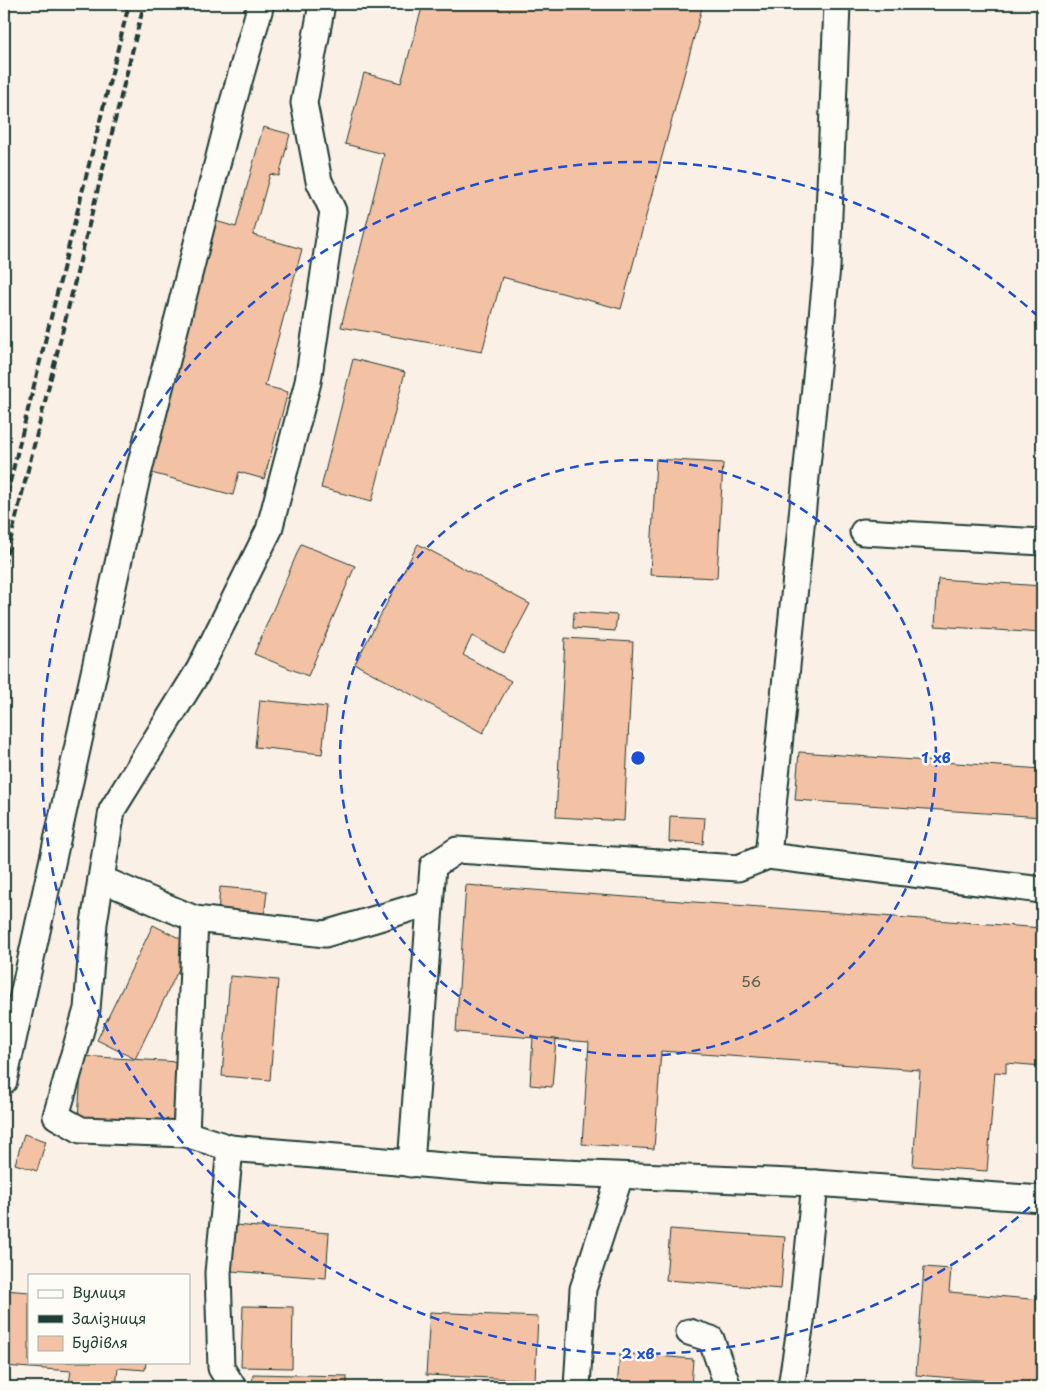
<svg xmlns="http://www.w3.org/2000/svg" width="1046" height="1391" font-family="'Playpen Sans',sans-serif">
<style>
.building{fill:#f3c1a4;stroke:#1f3d34}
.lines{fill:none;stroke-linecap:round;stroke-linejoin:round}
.minor-casing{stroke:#1f3d34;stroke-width:29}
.minor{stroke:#fdfcf7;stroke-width:25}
.rail{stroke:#1f3d34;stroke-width:4;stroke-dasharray:8 4;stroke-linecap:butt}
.ring{fill:none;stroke:#1d4ed8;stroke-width:2.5;stroke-dasharray:9 6}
.labels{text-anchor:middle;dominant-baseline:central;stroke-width:5;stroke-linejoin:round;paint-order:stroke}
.number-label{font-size:15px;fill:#545e50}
.centre{fill:#1d4ed8;stroke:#fdfcf7;stroke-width:2.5}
.ring-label{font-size:15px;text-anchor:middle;font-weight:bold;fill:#1d4ed8;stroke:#fdfcf7;stroke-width:5;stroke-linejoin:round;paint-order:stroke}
</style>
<rect width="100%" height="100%" fill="#fbf0e6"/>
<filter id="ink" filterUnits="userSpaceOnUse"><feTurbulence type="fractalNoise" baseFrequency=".02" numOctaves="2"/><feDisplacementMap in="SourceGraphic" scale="10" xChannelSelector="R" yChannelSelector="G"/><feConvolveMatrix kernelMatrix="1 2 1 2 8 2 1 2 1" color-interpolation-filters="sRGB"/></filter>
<g filter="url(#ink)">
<g class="building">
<path d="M423,4H703L621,309L502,277L482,352L341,327L384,154L345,144L364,73L401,83Z"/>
<path d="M263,127L290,134L279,176L270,174L253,235L302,249L265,386L288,392L264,479L239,472L233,495L144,471L212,220L236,227Z"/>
<path d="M353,359L405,372L372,501L321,488Z"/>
<path d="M656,459L723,463L717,578L650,575Z"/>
<path d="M301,544L355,566L308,676L254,654Z"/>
<path d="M418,544L530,604L504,653L472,636L463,655L511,681L483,733L355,664Z"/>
<path d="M938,579L1042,586V633L935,626Z"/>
<path d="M574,612L617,615L615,631L573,628Z"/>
<path d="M565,638L633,642L624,821L556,817Z"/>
<path d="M260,700L327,707L322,754L255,747Z"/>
<path d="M799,752L1042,769V817L795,800Z"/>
<path d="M670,816L705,818L703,844L669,842Z"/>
<path d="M466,885L1042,928V1066L1006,1063V1073L995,1072L987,1171L913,1166L920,1070L661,1051L654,1149L582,1144L589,1042L456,1032Z"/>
<path d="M220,887L267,891L264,918L218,914Z"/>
<path d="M153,925L191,944L135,1059L97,1040Z"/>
<path d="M230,976L278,980L270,1080L222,1076Z"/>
<path d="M533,1037L556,1039L552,1087L530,1085Z"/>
<path d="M82,1056L179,1062L175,1125L78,1119Z"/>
<path d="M24,1134L46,1141L37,1171L15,1164Z"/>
<path d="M235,1225L329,1233L326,1278L231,1271Z"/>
<path d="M670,1229L785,1237L781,1289L666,1280Z"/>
<path d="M924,1267L951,1269L949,1292L1042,1300V1385L916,1375Z"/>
<path d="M4,1290L29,1292V1362H146L145,1370L118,1368L116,1387L69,1383L71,1371L4,1366Z"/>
<path d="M243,1306L293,1307L292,1368L241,1367Z"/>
<path d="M430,1312L538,1317L535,1380L426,1375Z"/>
<path d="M620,1353L693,1359L691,1387H617Z"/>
<path d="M253,1374L347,1376V1387H252Z"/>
</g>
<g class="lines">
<g class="minor-casing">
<g id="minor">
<path d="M837,4L827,267L768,856L1042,890"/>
<path d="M863,532L1042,542"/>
<path d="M101,879L195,919L325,934L429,903"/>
<path d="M4,1081L136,482L232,106L261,4"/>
<path d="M186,1134L195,919"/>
<path d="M230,1148L186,1134L81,1130L56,1116L87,1009L94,923L112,810L199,670L269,530L308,382L333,211L319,181L304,103L322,4"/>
<path d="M411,1164L433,866L457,850L738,868L768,856"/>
<path d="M689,1332L711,1339L728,1387"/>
<path d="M233,1387L221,1368L218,1273L230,1148L492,1170L815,1183L1042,1199"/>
<path d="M577,1387L583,1289L620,1176"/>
<path d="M791,1387L801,1322L815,1183"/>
</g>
</g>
<use href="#minor" class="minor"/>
<g class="rail">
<path d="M4,506L129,4"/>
<path d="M4,566L144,4"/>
</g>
</g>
</g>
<g class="ring">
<circle cx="638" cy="758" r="298"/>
<path d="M1041 1197A596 596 0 1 1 1041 319"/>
</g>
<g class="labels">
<g class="number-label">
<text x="751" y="980">56</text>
</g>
</g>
<circle cx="638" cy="758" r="8" class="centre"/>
<g class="ring-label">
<text x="936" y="763">1 хв</text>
<text x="638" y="1359">2 хв</text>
</g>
<rect width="1046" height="1391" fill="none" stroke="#fdfcf7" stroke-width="20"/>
<rect x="10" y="10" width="1026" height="1371" fill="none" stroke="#1f3d34" stroke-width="2" filter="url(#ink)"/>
<rect x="28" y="1274" width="162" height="90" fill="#fdfcf7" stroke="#a4b0a9"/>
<rect x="38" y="1290" width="25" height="8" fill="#fdfcf7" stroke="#a4b0a9"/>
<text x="72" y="1298" font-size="15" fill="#1f3d34">Вулиця</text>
<rect x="38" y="1315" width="25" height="8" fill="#1f3d34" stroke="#a4b0a9"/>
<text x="72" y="1324" font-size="15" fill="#1f3d34">Залізниця</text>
<rect x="38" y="1336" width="25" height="15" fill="#f3c1a4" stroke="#a4b0a9"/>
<text x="72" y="1348" font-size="15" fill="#1f3d34">Будівля</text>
</svg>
